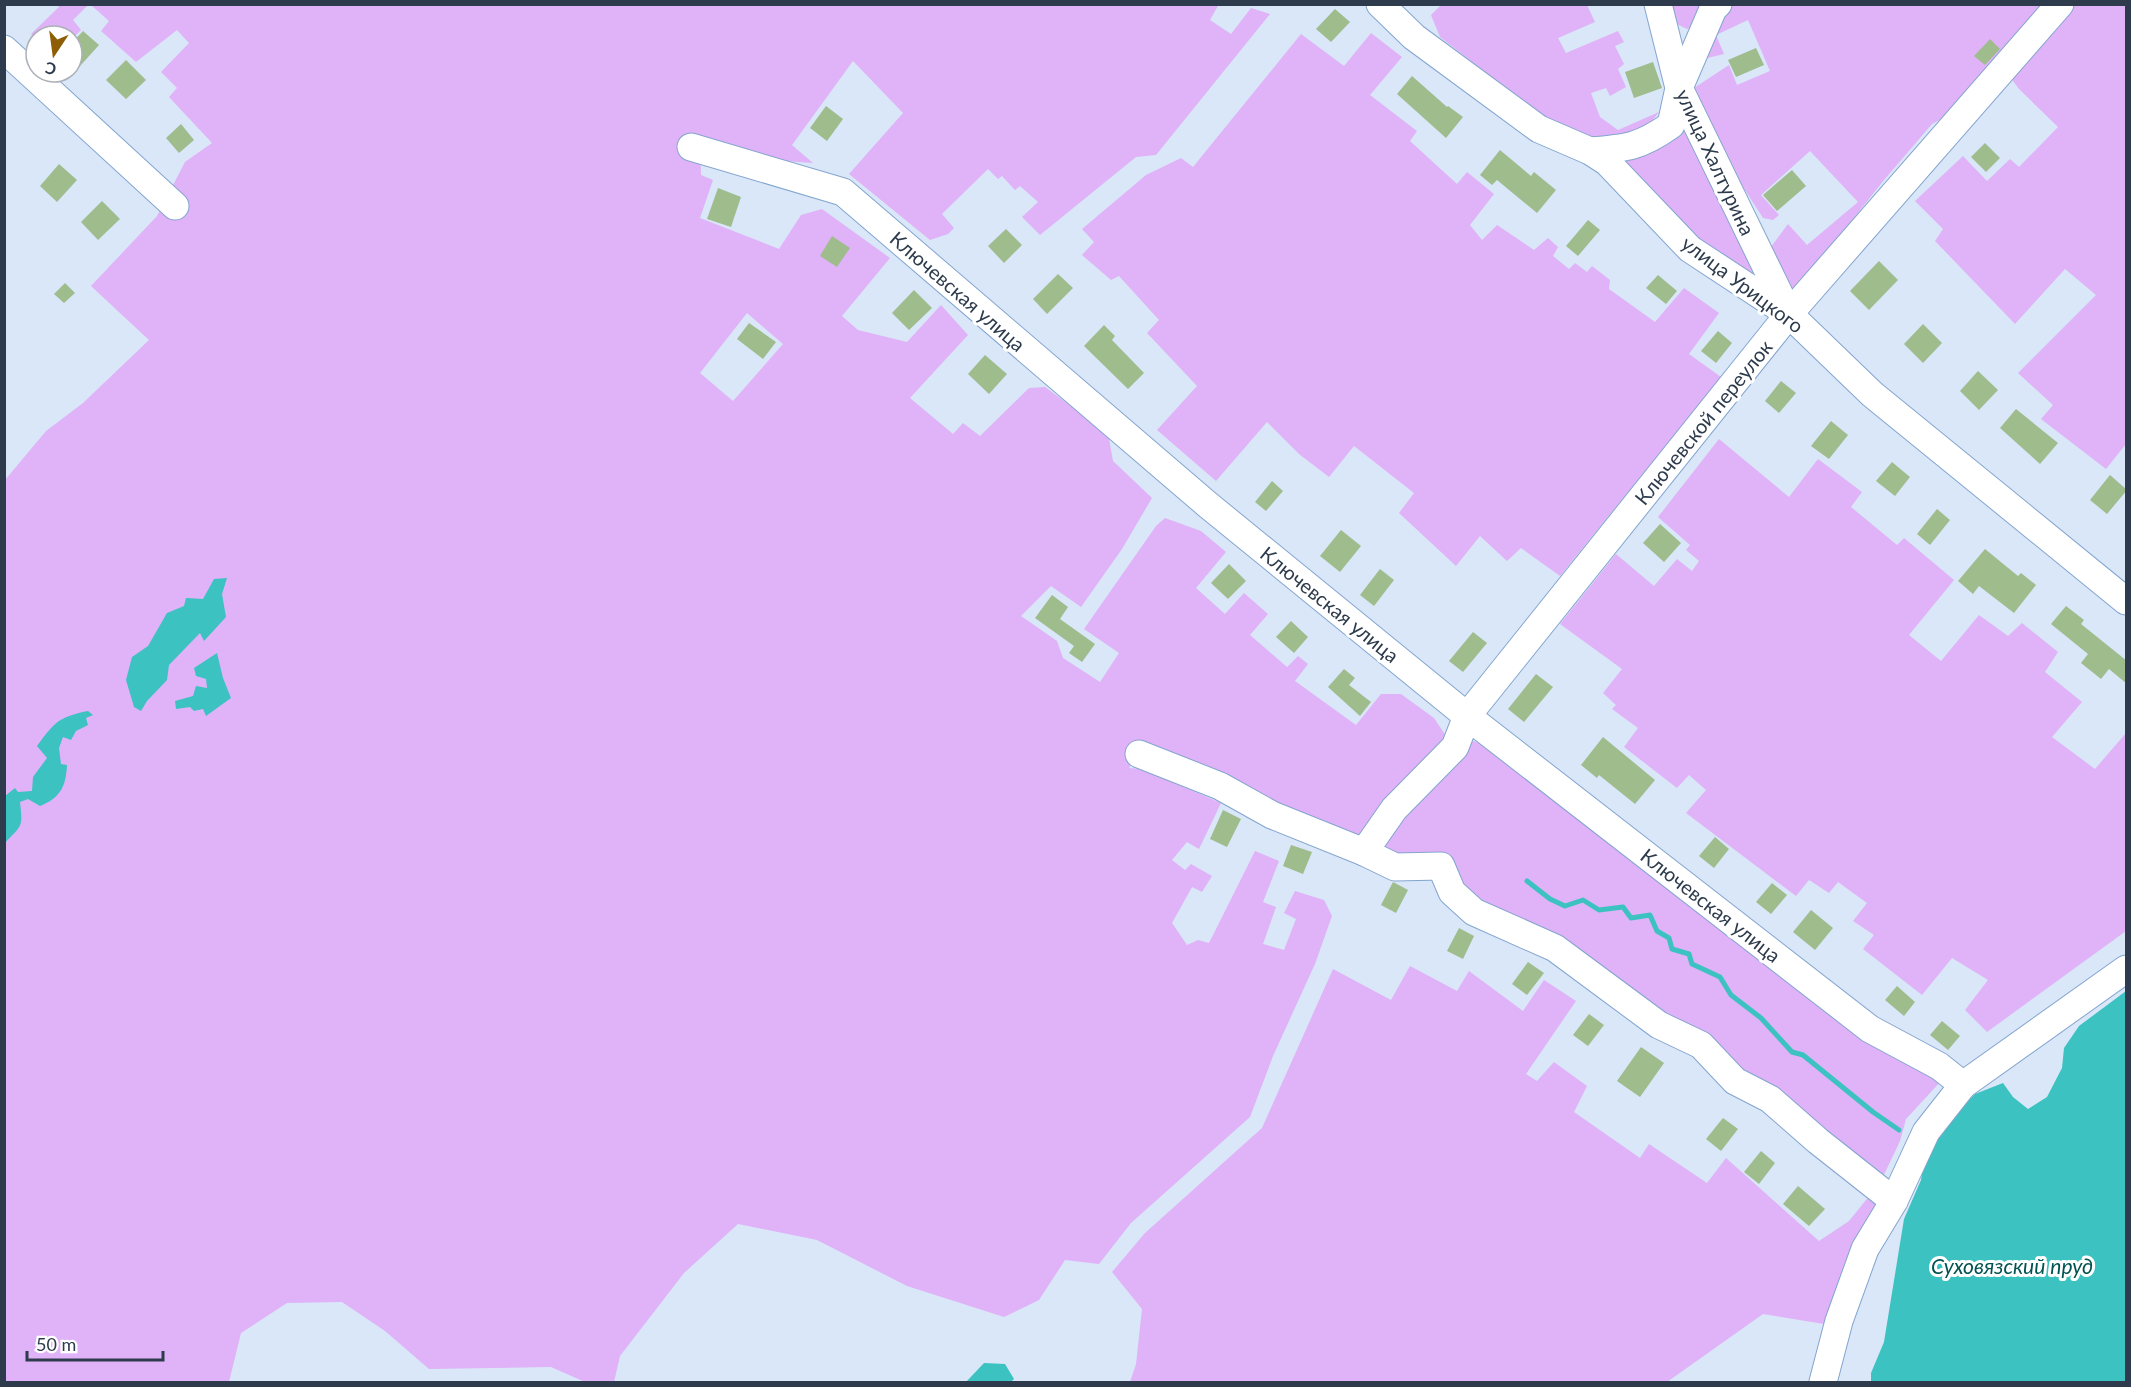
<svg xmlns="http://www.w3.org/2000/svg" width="2131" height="1387" font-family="Lato,sans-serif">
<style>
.green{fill:#e0b2f7;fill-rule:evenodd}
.water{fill:#3cc2c1}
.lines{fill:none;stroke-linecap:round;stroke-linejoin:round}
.stream{stroke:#3cc2c1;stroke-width:5}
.building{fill:#9fbc8d}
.minor-casing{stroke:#83a5cf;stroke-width:29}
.minor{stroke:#fff;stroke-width:27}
.labels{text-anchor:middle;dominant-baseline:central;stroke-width:6;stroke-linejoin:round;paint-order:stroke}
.street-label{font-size:20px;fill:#2d3b4c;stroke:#fff}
.water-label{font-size:21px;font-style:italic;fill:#005352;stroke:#fff}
</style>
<rect width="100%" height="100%" fill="#d9e7f9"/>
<g class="green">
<path d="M1219,4L1210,20L1231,34L1251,8L1270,14L1156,155L1136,157L1040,235L1022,217L1038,202L1020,186L1015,190L1002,176L998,179L988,169L942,214L954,228L948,234L930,240L849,174L903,113L853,61L792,145L813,163L783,161L700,138L701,175L713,180L700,218L779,249L801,215L822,209L890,258L842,316L858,330L907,342L941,305L968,335L910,398L953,434L963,423L980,436L1029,388L1045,387L1108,433L1113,461L1152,498L1122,549L1081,607L1051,586L1021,616L1057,641L1063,658L1100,682L1119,653L1084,629L1156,526L1165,518L1201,531L1226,552L1196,588L1225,614L1244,593L1268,614L1250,635L1287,667L1298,656L1308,664L1295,681L1356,725L1381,694H1401L1434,718L1446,736L1361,840L1146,744L1129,768L1142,769L1221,803L1199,849L1187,842L1172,860L1185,870L1191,864L1212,876L1202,892L1192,887L1172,923L1187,945L1198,940L1209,943L1255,851L1279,861L1263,902L1276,907L1263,944L1284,950L1296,919L1284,913L1295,891L1324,900L1332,916L1315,964L1273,1056L1250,1117L1131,1223L1099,1264L1065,1260L1039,1300L1004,1317L907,1286L817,1240L738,1224L684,1273L620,1356L614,1382H585L551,1367L429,1369L385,1331L342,1302L287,1303L241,1333L229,1382H5V480L46,431L83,403L149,340L91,286L157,216L185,162L212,143L169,97L177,88L161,72L189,43L177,30L136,62L101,31L109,21L91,5ZM747,313L783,344L733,401L700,373Z"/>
<path d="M57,5H88L73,20L81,30L72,39V36H36V38L31,34L59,7Z"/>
<path d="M1441,5H1587L1595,22L1558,38L1566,53L1618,31L1624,42L1615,46L1624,64L1618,69L1626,87L1610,96L1606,88L1591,93L1600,117L1618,130L1659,112L1645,130L1587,140L1543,117L1440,37L1431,15Z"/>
<path d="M1673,5H1709L1698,26L1687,29L1675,23Z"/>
<path d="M1732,5H2048L1952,113L1932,124L1884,180L1793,295L1768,251L1788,224L1807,245L1858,202L1810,151L1761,195L1779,215L1773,220L1763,218L1721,153L1702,117L1694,88L1729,65L1737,85L1770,71L1748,20L1716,35L1724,54L1699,60L1714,21Z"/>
<path d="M2074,5H2126V444L2106,469L2041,419L2053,405L2018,373L2096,295L2065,269L2015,324L1935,241L1943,229L1915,201L1963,156L1987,181L2010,159L2019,167L2058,127L2019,89L2010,77Z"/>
<path d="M1371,33L1402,57L1370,95L1417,131L1410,141L1457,184L1467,172L1494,194L1470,225L1482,240L1497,225L1534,250L1548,238L1558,247L1553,256L1569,269L1575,263L1587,272L1592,266L1610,280L1609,289L1655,322L1684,288L1719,313L1689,354L1721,377L1560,576L1521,548L1507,561L1480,536L1456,566L1399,513L1414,493L1354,446L1329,477L1299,454L1267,422L1216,481L1157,430L1197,386L1147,333L1159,320L1119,276L1111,280L1082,255L1094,242L1082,229L1146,175L1181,158L1193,167L1301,34L1344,66Z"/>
<path d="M1681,110L1769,293L1682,226L1616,156Z"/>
<path d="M1719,439L1789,497L1818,459L1862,492L1851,507L1897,545L1904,538L1954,580L1909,635L1941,661L1979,615L2008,636L2022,623L2058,652L2045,672L2082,702L2052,737L2095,769L2126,733V931L1987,1032L1965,1010L1988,980L1952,958L1922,995L1863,949L1874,935L1853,921L1867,903L1838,882L1829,893L1809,880L1796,896L1686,813L1706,790L1689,775L1677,788L1624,747L1638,728L1612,709L1616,705L1603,693L1622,669L1560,624L1616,554L1654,586L1677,559L1692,571L1699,561L1686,550L1690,545L1658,517Z"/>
<path d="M1473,741L1487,745L1942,1080L1906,1119L1900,1141L1881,1181L1777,1094L1398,858L1377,847L1446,764Z"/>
<path d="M1410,966L1457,991L1469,971L1523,1011L1544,980L1576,1001L1526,1074L1537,1081L1554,1062L1587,1086L1574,1112L1640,1158L1649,1144L1707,1183L1726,1158L1819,1241L1849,1221L1870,1195L1880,1203L1852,1244L1824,1324L1763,1314L1667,1382H1130L1136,1364L1142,1309L1112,1272L1145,1233L1262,1128L1333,969L1391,1000Z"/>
</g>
<g class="water">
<path d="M227,578L222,594L226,617L204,641L200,633L169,665L167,680L147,701L141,711L134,707L126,680L132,657L148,646L167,613L184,606L186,598L203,599L214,579Z"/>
<path d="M217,653L223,678L231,698L206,716L203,709L194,711L190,707L176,709L175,701L193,696L196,686L207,688L206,679L196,676L194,668Z"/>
<path d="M88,711L93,715L86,718L88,725L76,731L71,740L63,737L59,748L61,764L67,765C66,787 60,798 40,806L28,799L20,802C23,828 22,825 5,843V796L15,788L18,792L32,791L33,777L47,758L37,746C55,722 58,717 88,711Z"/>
<path d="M2126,991V1382H1871V1373L1884,1342L1904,1219L1921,1180L1926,1150L1945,1124L1975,1094L2003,1083L2013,1097L2028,1109L2047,1097L2062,1068L2064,1048L2079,1026Z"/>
<path d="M984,1363L1005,1364L1014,1379L1011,1382H966Z"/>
</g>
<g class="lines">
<path class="stream" d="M1527,881L1550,899L1565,906L1583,900L1599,910L1623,907L1631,918L1650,915L1657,931L1669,938L1672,949L1689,954L1692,964L1720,977L1731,995L1761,1018L1792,1052L1803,1055L1873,1112L1899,1130"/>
</g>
<g class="building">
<path d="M1335,9L1350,22L1331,42L1316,29Z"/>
<path d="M83,31L99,45L80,66L72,58V43Z"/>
<path d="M1990,39L2000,49L1985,65L1974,56Z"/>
<path d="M1756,48L1764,65L1736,77L1728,60Z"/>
<path d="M126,60L146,80L126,99L106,80Z"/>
<path d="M1653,62L1662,88L1634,98L1625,72Z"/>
<path d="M1412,76L1447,107L1448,106L1463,117L1446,138L1397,94Z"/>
<path d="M826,106L843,119L827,141L810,128Z"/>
<path d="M181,124L194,140L179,153L166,138Z"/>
<path d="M1985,143L2000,158L1986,172L1971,157Z"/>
<path d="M1500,150L1531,176L1534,172L1556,190L1537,213L1497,180L1492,185L1480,175Z"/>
<path d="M59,164L77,180L57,202L40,186Z"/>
<path d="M1792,170L1806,186L1777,211L1763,195Z"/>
<path d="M718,188L741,197L731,227L707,219Z"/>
<path d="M102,201L120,219L98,240L81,222Z"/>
<path d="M1588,220L1600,230L1578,256L1566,246Z"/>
<path d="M1006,229L1022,245L1004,263L988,246Z"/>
<path d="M832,236L850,248L837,267L820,256Z"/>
<path d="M1879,261L1898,280L1869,310L1850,291Z"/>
<path d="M1058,274L1073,288L1047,314L1033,299Z"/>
<path d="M1658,275L1677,291L1666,304L1646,288Z"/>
<path d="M65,283L75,293L64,303L54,294Z"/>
<path d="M914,290L932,308L909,330L892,313Z"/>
<path d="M749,323L776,342L763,359L737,339Z"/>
<path d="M1923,324L1942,343L1923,363L1904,344Z"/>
<path d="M1104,325L1115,336L1112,340L1144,373L1128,389L1084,346Z"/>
<path d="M1718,331L1732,343L1716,363L1701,351Z"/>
<path d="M985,355L1007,374L989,394L968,374Z"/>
<path d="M1978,371L1998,390L1979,410L1960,391Z"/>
<path d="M1781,381L1796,393L1779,413L1765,401Z"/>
<path d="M2016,409L2058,443L2040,464L2000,428Z"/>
<path d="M1831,421L1848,435L1829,459L1811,446Z"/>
<path d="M1892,462L1910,477L1895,496L1876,481Z"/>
<path d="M2110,475L2127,490L2107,514L2090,500Z"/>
<path d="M1272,481L1283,491L1266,511L1255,502Z"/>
<path d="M1937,509L1950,520L1930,545L1917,534Z"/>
<path d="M1660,524L1681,543L1664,562L1643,543Z"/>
<path d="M1341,530L1361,546L1340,572L1320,556Z"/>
<path d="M1985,549L2018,576L2021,573L2036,585L2014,613L1979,586L1973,594L1958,581Z"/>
<path d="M1229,564L1246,581L1228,599L1211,583Z"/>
<path d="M1380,569L1394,580L1374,606L1360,595Z"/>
<path d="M1052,595L1068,607L1060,619L1095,644L1082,662L1069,653L1074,646L1035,618Z"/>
<path d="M2066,606L2084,620L2081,624L2127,661V684L2109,669L2101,679L2081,663L2088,654L2051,624Z"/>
<path d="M1291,621L1308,637L1294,653L1276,637Z"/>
<path d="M1473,632L1487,643L1463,672L1449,661Z"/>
<path d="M1344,669L1355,678L1349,685L1371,702L1360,716L1328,687Z"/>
<path d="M1536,674L1553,687L1524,722L1508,709Z"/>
<path d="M1603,737L1655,780L1635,804L1599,775L1597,778L1581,765Z"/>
<path d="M1223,810L1241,819L1227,847L1210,839Z"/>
<path d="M1715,837L1729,849L1714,868L1699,856Z"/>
<path d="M1291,845L1312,852L1303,874L1283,866Z"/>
<path d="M1393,882L1408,890L1396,913L1381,905Z"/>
<path d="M1772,883L1787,895L1771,914L1756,902Z"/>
<path d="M1811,910L1833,928L1815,950L1793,932Z"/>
<path d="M1459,928L1474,936L1463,959L1447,951Z"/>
<path d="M1528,962L1544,973L1527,995L1512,984Z"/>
<path d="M1897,986L1915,1002L1904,1016L1885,1000Z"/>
<path d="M1589,1014L1604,1025L1588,1046L1573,1035Z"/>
<path d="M1942,1021L1960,1036L1948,1050L1930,1035Z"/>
<path d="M1641,1047L1664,1063L1640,1097L1617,1081Z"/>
<path d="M1723,1118L1738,1129L1721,1151L1706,1139Z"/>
<path d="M1761,1151L1775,1163L1759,1184L1744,1172Z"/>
<path d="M1798,1186L1825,1209L1809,1226L1783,1204Z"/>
</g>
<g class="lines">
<g class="minor-casing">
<g id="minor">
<path d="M1380,4L1414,37L1539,129L1590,151L1607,162L1690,249L1789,314L1872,394L2126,601"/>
<path d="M1658,4L1679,88L1789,314"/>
<path d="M4,49L175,206"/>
<path d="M691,147L843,192L1208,505L1467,716L1870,1029L1939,1066L1963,1085"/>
<path d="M1590,151C1627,148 1640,147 1671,125L1679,88L1713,9L1718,4"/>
<path d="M1139,754L1220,786L1272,815L1364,852L1395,867L1441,866L1452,892L1474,912L1555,948L1659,1025L1701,1045L1735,1081L1770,1099L1818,1141L1894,1201"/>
<path d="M1364,852L1394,809L1455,747L1467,716L1789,314L2060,4"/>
<path d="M1823,1382L1839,1321L1865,1249L1894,1201L1926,1132L1963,1085L2126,969"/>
</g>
</g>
<use href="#minor" class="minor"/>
</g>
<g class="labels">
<g class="street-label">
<text transform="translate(1716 162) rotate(65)">улица Халтурина</text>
<text transform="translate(1743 284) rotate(37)">улица Урицкого</text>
<text transform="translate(958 291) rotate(41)">Ключевская улица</text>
<text transform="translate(1703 422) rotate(-51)">Ключевской переулок</text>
<text transform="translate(1330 604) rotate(39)">Ключевская улица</text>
<text transform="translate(1711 905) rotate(38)">Ключевская улица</text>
</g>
<g class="water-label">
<text x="2012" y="1265">Суховязский пруд</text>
</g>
</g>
<rect width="2131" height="1387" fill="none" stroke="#2d3b4c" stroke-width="12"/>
<g transform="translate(54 54) rotate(193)"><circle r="28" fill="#ffffff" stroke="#abb1b7" stroke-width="1.5"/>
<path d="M0-4.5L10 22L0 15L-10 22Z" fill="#8d5e05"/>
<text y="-9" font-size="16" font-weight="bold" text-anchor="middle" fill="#2d3b4c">С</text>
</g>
<path d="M27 1351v9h136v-9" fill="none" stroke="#2d3b4c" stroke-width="3"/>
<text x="36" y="1351" font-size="18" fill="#2d3b4c" stroke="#ffffff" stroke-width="4.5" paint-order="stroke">50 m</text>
</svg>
